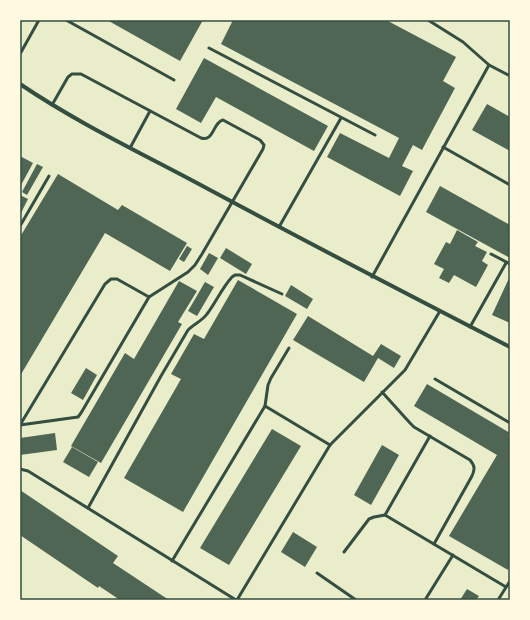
<svg xmlns="http://www.w3.org/2000/svg" width="530" height="620" font-family="'Golos Text',sans-serif">
<style>
.building{fill:#4f6655}
.lines{fill:none;stroke-linecap:round;stroke-linejoin:round}
.service{stroke:#344e41;stroke-width:3}
.minor{stroke:#344e41;stroke-width:4}
.neatline{fill:none;stroke:#344e41;stroke-width:1.5}
</style>
<rect width="100%" height="100%" fill="#e9edc9"/>
<g class="building">
<path d="M107,20H203L180,61Z"/>
<path d="M233,20H386L456,57L443,81L455,88L422,150L413,145L402,166L413,171L400,196L327,157L340,133L389,158L399,138L221,44Z"/>
<path d="M204,58L328,126L314,151L216,97L201,123L176,109Z"/>
<path d="M487,104L510,117V151L472,130Z"/>
<path d="M20,156L33,163L20,187Z"/>
<path d="M37,164L43,167L27,195L22,192Z"/>
<path d="M58,174L118,210L122,205L187,243L170,271L105,233L20,376V237Z"/>
<path d="M440,186L510,225V258L426,212Z"/>
<path d="M20,195L28,199L20,215Z"/>
<path d="M457,230L478,242L475,246L487,252L482,261L488,265L476,287L454,275L449,283L439,278L444,269L434,264L446,242L450,244Z"/>
<path d="M187,246L192,249L184,262L179,259Z"/>
<path d="M226,248L252,264L246,274L220,258Z"/>
<path d="M209,253L218,258L208,275L200,269Z"/>
<path d="M510,276V323L492,315Z"/>
<path d="M238,280L297,314L183,512L124,478L181,379L171,374L194,334L204,339Z"/>
<path d="M179,281L197,291L178,322L182,324L101,463L71,446L125,353L134,359Z"/>
<path d="M205,282L214,287L197,316L188,311Z"/>
<path d="M291,285L313,299L307,309L285,296Z"/>
<path d="M308,316L373,356L381,344L401,356L394,368L378,358L364,382L293,340Z"/>
<path d="M86,368L97,375L83,400L71,393Z"/>
<path d="M427,384L510,433L508,437L510,438V566L508,570L449,536L497,455L414,406Z"/>
<path d="M272,429L301,446L229,565L200,548Z"/>
<path d="M55,433L57,450L20,455V438Z"/>
<path d="M382,445L399,455L371,505L354,495Z"/>
<path d="M72,447L98,462L89,477L63,462Z"/>
<path d="M20,490L118,556L113,563L169,600H120L99,586L98,588L20,535Z"/>
<path d="M293,532L317,547L305,567L281,552Z"/>
<path d="M467,589L479,596L476,600H460Z"/>
</g>
<g class="lines">
<g class="service">
<path d="M66,20L174,80"/>
<path d="M428,20L463,42L489,65"/>
<path d="M209,48L375,135"/>
<path d="M20,54L39,20"/>
<path d="M443,147L510,185"/>
<path d="M130,148L150,111"/>
<path d="M20,226L49,176"/>
<path d="M279,227L341,118"/>
<path d="M491,254L510,264"/>
<path d="M372,277L489,65L510,76"/>
<path d="M470,327L506,263"/>
<path d="M435,379L510,423"/>
<path d="M382,392L410,423L414,427L470,460C475,466 475,469 472,476L434,544"/>
<path d="M265,406L268,385L271,378L289,348"/>
<path d="M20,425L105,284L111,279H117L149,297L188,272L195,265L202,254L263,149L264,145L260,140L223,120C213,122 214,142 201,138L81,74H72L68,77L52,105"/>
<path d="M20,425L78,417L81,413L149,297"/>
<path d="M430,436L385,515L506,587"/>
<path d="M20,469L28,471L236,600"/>
<path d="M88,508L161,376L188,330C194,324 202,321 207,314C216,302 222,288 232,277L235,275H240L282,294"/>
<path d="M344,552L369,519L374,517L385,515"/>
<path d="M172,561L265,406L330,445"/>
<path d="M317,573L356,600"/>
<path d="M237,600L330,445L405,370L440,311"/>
<path d="M425,600L453,555"/>
<path d="M498,600L510,581"/>
</g>
<path class="minor" d="M20,84C76,122 137,151 197,183C301,239 405,293 510,347"/>
</g>
<rect width="530" height="620" fill="none" stroke="#fefae0" stroke-width="42"/>
<rect x="21" y="21" width="488" height="578" class="neatline"/>
</svg>
